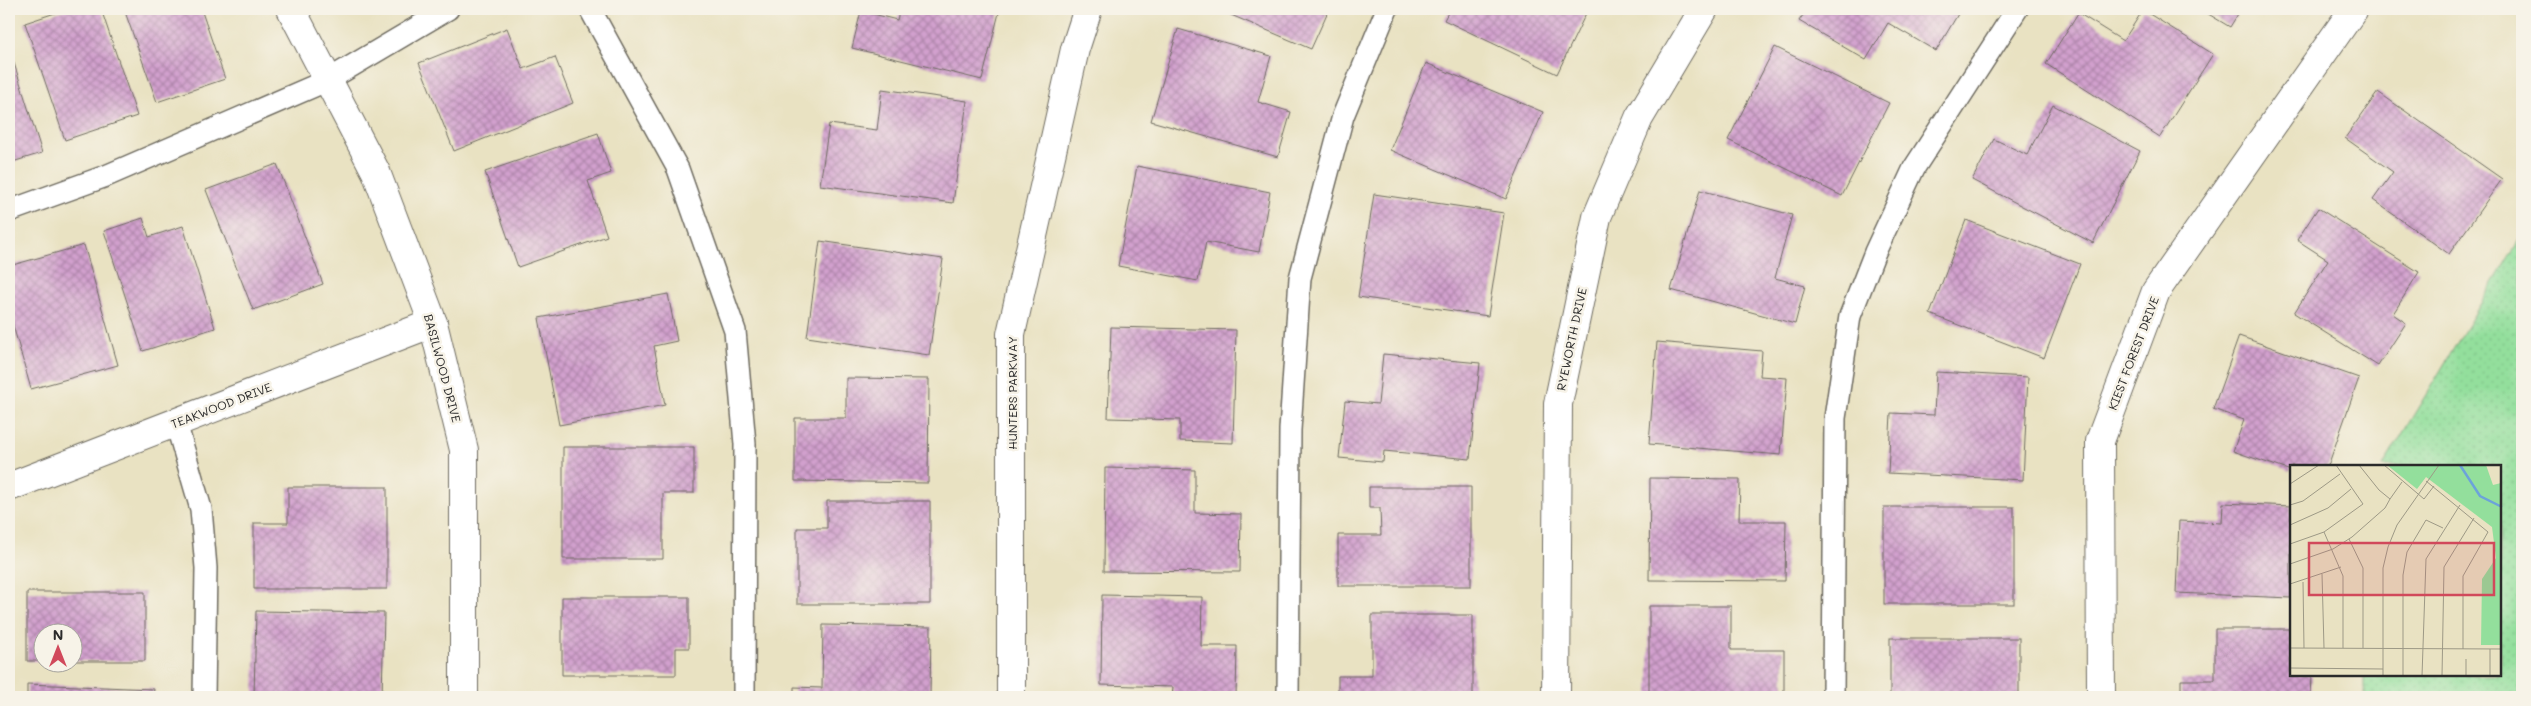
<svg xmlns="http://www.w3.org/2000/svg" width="2531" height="706" font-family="Mali,sans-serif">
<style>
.park{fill:url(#park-dots);stroke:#5f8564}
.building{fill:url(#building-cross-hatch)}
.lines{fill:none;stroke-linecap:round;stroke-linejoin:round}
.service-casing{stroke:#6e6b60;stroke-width:24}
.minor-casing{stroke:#6e6b60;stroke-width:30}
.tertiary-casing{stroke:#6e6b60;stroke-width:30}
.service{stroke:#fff;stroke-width:21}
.minor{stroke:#fff;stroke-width:28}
.tertiary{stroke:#fff;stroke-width:28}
.labels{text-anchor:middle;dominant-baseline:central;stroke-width:5;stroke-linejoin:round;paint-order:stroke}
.street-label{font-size:12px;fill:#2b2b2b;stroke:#f7f3e8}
.inset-river{fill:none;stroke:#6ca3da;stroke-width:2.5}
.inset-road{fill:none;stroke:#9d9986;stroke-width:1}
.view{fill:#d1495b;fill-opacity:0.15;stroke:#d1495b;stroke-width:2.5}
.inset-edge{fill:none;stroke:#2b2b2b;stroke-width:2.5}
</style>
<defs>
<pattern id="park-dots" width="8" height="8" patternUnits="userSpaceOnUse" patternTransform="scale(1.25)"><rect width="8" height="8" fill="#93df9c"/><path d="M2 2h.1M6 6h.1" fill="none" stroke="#7fc087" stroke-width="1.8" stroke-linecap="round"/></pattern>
<pattern id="building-cross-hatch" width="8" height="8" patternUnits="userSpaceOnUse" patternTransform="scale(1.25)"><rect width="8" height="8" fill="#d2a0ce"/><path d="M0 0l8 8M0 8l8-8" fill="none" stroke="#ab83a7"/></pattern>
</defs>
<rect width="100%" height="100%" fill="#f7f3e8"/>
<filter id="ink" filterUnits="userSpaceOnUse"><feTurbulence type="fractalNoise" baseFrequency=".02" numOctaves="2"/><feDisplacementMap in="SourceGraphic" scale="10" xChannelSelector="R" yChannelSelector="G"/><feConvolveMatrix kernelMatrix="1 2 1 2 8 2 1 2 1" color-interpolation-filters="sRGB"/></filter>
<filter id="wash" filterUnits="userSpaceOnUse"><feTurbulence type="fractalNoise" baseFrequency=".0096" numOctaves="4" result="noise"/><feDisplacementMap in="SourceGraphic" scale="20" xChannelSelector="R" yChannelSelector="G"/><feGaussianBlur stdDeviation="1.12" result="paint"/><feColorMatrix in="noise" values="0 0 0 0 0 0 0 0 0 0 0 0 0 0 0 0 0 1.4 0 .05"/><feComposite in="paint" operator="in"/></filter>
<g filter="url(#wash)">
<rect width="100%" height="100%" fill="#e9e2c2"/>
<path class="park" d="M2522,235V697H2365V675H2500V466H2383Z"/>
<g id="blocks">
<g class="building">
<path d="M67,9H101L137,116L65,140L25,23Z"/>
<path d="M124,9H201L225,79L157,102Z"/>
<path d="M900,9H1000L982,80L852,48L861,11L897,20Z"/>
<path d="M1217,9H1329L1311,49Z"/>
<path d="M1450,9H1588L1557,74L1444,20Z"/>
<path d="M1807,9H1961L1936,51L1888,23L1866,60L1799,21Z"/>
<path d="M2200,9H2241L2230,27Z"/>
<path d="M2143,10L2213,54L2160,137L2046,64L2078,13L2123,41Z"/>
<path d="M507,28L523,69L555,57L573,103L454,151L419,63Z"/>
<path d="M1178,29L1271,56L1258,102L1291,112L1278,157L1151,121Z"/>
<path d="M9,47L42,153L9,163Z"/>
<path d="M1775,47L1889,103L1842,196L1728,140Z"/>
<path d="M1426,63L1543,112L1506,199L1390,150Z"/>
<path d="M882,89L967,101L953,203L820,185L829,124L877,130Z"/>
<path d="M2378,92L2502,179L2449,254L2373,200L2393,172L2345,138Z"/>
<path d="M2053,105L2140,151L2093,243L1972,180L1994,139L2027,155Z"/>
<path d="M598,133L611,173L588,181L607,236L518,267L485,172Z"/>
<path d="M277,164L323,284L253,310L206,190Z"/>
<path d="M1137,166L1270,192L1259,252L1206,242L1198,281L1118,266Z"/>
<path d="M1700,190L1792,215L1775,278L1805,286L1795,324L1671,290Z"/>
<path d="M1374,194L1504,213L1488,316L1358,297Z"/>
<path d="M2318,208L2419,272L2393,314L2406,323L2378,366L2294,313L2328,260L2297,240Z"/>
<path d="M143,218L149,237L183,226L215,328L143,351L104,231Z"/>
<path d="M1966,220L2080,264L2044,358L1930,314Z"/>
<path d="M820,241L943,259L929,355L807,337Z"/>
<path d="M84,245L118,365L31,389L9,311V266Z"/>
<path d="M668,294L677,341L654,346L665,405L559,425L539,318Z"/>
<path d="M1111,327L1236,330L1233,443L1180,441V420L1108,418Z"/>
<path d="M2239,336L2359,378L2328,466H2291V471L2233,451L2244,420L2213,409Z"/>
<path d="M1657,342L1762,351L1760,376L1787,378L1781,455L1649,444Z"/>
<path d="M1383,354L1480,363L1470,459L1384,451L1383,462L1339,458L1345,401L1378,404Z"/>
<path d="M1936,372L2028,377L2023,480L1888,473L1891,413L1934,415Z"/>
<path d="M846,378L929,379L928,483L795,481V418H846Z"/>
<path d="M563,447H694V493H663V559H563Z"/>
<path d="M1105,468L1195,470V513L1241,514L1240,572L1104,571Z"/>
<path d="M1650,478L1740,479L1739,521H1786L1785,581L1649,580Z"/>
<path d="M288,487H387V589H254V523H288Z"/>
<path d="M1369,487H1471V586H1338V535H1381L1380,508H1369Z"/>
<path d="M827,501H930V604H797V528H827Z"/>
<path d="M2223,503L2291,506V598L2176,593L2179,521L2222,523Z"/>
<rect x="1884" y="507" width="130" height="97"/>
<path d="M27,592H145V661H72V634H42V661H27Z"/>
<path d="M1102,595L1202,597L1201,646H1237L1236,697H1172L1173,687L1101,685Z"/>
<path d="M562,597H689V648H676V675H562Z"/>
<path d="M1649,606H1731V650H1784V697H1649Z"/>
<path d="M256,611L384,613L382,697H254Z"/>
<path d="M1372,615H1473V697H1338V676H1372Z"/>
<path d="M823,625L931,627L930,697H794V687L822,688Z"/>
<path d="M2215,629H2291V675H2312L2311,697H2181V680H2215Z"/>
<rect x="1890" y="638" width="129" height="59"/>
<path d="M27,684L154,689L153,697H27Z"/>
</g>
</g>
</g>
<g filter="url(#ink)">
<use href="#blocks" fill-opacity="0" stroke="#6e6b60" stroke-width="1"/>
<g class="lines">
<g class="service-casing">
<g id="service">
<path d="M590,9L678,169L735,331L745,444L744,697"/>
<path d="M9,211L106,176L328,80L448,9"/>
<path d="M176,423L201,509L206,568L204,697"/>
<path d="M1288,697L1290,430L1300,278L1343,116L1387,9"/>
<path d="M1833,697L1835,418L1850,316L1875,252L1914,168L2017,9"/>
</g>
</g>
<g class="minor-casing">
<g id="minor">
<path d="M291,9L376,172L433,323L464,450V697"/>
<path d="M9,487L433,323"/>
<path d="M1556,697L1558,404L1597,217L1639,118L1704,9"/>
<path d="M2101,697L2100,441L2156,291L2354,9"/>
</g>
</g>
<g class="tertiary-casing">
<path id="tertiary" d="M1011,697V334L1075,49L1088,9"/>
</g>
<use href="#service" class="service"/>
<use href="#minor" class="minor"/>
<use href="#tertiary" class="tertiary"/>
</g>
</g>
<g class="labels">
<g class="street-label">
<text transform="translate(1571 339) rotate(-78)">RYEWORTH DRIVE</text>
<text transform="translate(2133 353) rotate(-69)">KIEST FOREST DRIVE</text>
<text transform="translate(443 368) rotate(75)">BASILWOOD DRIVE</text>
<text transform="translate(1012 393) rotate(-90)">HUNTERS PARKWAY</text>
<text transform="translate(221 405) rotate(-21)">TEAKWOOD DRIVE</text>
</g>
</g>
<g transform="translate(2290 465)">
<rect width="211" height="211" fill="#e9e2c2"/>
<path d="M97,0H196L203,20L211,18V180H191L192,114L206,93L202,62L136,12L127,24Z" fill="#93df9c"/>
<path class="inset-river" d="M170,0L190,31L212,42"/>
<path class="inset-road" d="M94,0L134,34L144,21M136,16L198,67L173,111V184M0,19L29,0M100,34L112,17M0,40L13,36L50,9M0,60L38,43L61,24M34,67L53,111V183M59,74L73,103V183M0,79L34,67L73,39L46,0M0,99L43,84L62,72L95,43L100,34L89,25L69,0M32,109L34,183M13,117L14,183M0,119L51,102M0,183L212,184M200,184V211M0,203L93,204M93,211V103L98,82L107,60L149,0M113,211V110L117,87L136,55L153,63M132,211L136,94L170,40M152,211L154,102L184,53M176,211V194"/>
<path class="view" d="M19,78H204V130H19Z"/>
<rect width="211" height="211" class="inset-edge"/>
</g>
<rect width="2531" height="706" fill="none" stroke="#f7f3e8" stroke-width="30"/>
<g transform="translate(58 648)"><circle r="24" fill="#f7f3e8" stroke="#a5a39c"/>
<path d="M0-4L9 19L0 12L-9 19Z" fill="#d1495b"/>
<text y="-8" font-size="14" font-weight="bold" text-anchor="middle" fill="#2b2b2b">N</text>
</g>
</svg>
